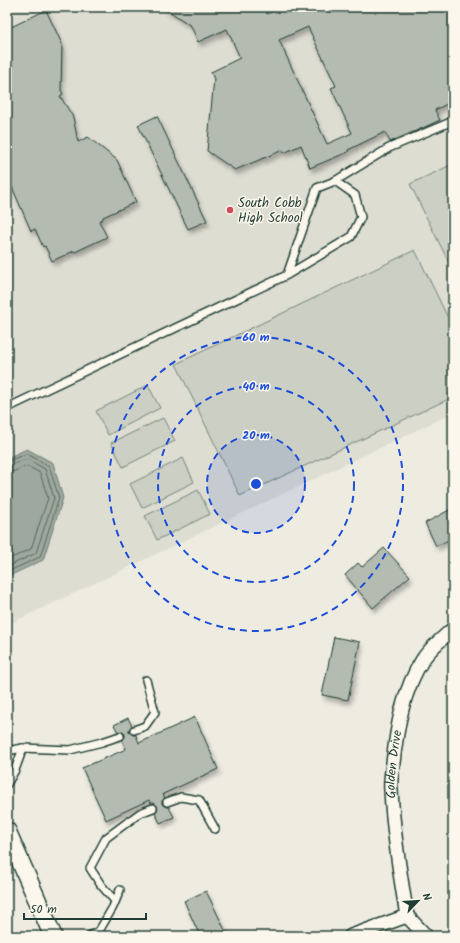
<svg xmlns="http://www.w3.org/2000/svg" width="460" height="943" font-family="Kalam,sans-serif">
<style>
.built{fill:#ddddd2}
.green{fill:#cbcfc4;stroke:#75867c}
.water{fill:#9fa89f;stroke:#6c7d74}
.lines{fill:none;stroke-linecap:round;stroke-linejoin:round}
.shore{stroke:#52685f;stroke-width:1}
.building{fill:#b4bbb0;stroke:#1f3d34;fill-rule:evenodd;filter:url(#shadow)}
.service-casing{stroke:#1f3d34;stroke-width:10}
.minor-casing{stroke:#1f3d34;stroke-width:16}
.tertiary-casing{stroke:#1f3d34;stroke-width:20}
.service{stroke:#fbf7ec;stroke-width:7}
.minor{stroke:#fbf7ec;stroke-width:13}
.tertiary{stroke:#fbf7ec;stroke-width:17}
.ring{fill:none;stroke:#1d4ed8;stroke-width:2;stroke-dasharray:7 5}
.poi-dot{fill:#d1495b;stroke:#fbf7ec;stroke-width:1.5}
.labels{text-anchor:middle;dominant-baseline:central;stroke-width:3;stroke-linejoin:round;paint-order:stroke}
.poi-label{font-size:13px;fill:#1f3d34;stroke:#fbf7ec;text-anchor:start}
.street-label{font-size:13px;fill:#1f3d34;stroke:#fbf7ec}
.centre{fill:#1d4ed8;stroke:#fbf7ec;stroke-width:2}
.ring-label{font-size:12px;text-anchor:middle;font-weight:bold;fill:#1d4ed8;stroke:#fbf7ec;stroke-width:3;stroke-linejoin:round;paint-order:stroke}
</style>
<defs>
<filter id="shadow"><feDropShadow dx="2.5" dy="4.5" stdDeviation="2" flood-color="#0004"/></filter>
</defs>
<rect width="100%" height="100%" fill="#eeece1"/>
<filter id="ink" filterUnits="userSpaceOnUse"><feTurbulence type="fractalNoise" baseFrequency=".025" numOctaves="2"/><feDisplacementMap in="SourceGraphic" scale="8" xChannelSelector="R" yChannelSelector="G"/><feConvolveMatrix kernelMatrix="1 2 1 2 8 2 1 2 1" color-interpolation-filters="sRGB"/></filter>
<g filter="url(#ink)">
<path class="built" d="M7,7H453V413L7,625Z"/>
<g class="green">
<path d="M453,164V271L410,184Z"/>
<path d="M415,250L453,328V397L240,496L176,364Z"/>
<path d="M148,385L160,408L108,435L96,411Z"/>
<path d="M163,418L175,441L123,467L111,443Z"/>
<path d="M183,458L194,482L142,508L130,484Z"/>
<path d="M198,490L210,514L157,540L145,516Z"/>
</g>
<path class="water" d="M27,449L53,463L63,498L43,560L7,577V458Z"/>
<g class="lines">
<g class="shore">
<path d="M7,461L27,454L49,466L59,498L40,557L7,572"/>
<path d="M7,466L27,459L45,469L54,498L36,553L7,567"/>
<path d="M7,472H12L27,466L40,473L48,498L31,549L7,560"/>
</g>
</g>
<g class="building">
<path d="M163,7H264L267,14L282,7H453V101L435,110L440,120L425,127L390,142L385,132L348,150V152L310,168L301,145L284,153L283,150L235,170L207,151L214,79L211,72L240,58L227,29L198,42L191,26ZM308,27L336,86L331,88L352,133L327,144L279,40Z"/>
<path d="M46,10L62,44L61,90L63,94L60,96L73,117L78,142L88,137L117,160L136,202L103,217V219L99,221L107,237L75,252L74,251L52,261L45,246L43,247L35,229L31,231L9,180L12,178L7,167V29Z"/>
<path d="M157,116L207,221L188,229L138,125Z"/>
<path d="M453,508V538L436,546L425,523Z"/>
<path d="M384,548L410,576L373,608L345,575L358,563L362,567Z"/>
<path d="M334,637L360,642L348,700L322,695Z"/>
<path d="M195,717L218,769L163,794L165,798L162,801V804L166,807H169L174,817L160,823L155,813L158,809L157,806L154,803H151L149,800L106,820L82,768L126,749L122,741L125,737V734L121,731L118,732L114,725L128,718L132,726L129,729V732L133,735H136L139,743Z"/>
<path d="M206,891L228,936H200L184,901Z"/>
</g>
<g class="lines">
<g class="service-casing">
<g id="service">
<path d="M335,181L389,148L453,121"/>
<path d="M7,408L287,275L351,237L361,217L355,195L335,181L317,188L287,275"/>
<path d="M134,730L145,726L155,712L146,680"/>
<path d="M7,751L23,748L70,750L102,742L120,736"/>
<path d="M7,784L15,770L23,748"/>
<path d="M167,802L181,797L199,800L215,829"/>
<path d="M115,901L101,885L90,868L106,838L140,813L153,808"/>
<path d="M89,936L99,931L113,907L120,890"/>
</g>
</g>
<g class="minor-casing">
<g id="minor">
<path id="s1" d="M407,916C400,875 393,832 391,790C390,781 392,772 393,763C397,727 403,690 423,659C431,647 443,638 453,629"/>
<path d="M407,916L426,936"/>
<path d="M351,936L407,916"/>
</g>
</g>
<g class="tertiary-casing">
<path id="tertiary" d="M7,831L53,936"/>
</g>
<use href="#service" class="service"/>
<use href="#minor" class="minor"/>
<use href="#tertiary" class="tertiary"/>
</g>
</g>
<circle cx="256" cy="484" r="49" fill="#1d4ed8" fill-opacity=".12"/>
<g class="ring">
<circle cx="256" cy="484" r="49"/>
<circle cx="256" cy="484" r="98"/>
<circle cx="256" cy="484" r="147"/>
</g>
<circle class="poi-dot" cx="230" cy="210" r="4"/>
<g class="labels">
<g class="poi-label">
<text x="238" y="203">South Cobb<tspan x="238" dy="15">High School</tspan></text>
</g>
<g class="street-label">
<text stroke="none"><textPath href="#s1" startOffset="153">Golden Drive</textPath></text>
</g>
</g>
<circle cx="256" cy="484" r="6" class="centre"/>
<g class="ring-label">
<text x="256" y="341">60 m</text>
<text x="256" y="390">40 m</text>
<text x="256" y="439">20 m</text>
</g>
<rect width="460" height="943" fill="none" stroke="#fbf7ec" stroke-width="24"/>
<rect x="12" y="12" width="436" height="919" fill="none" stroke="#1f3d34" stroke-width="1.5" filter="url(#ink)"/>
<g transform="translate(418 901) rotate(65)" stroke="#fbf7ec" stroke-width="3" paint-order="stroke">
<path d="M0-3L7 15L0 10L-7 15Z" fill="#1f3d34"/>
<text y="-6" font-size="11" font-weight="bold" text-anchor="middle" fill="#1f3d34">N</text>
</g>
<path d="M24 913v6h122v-6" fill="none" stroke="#1f3d34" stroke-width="2"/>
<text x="30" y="913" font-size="12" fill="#1f3d34" stroke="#fbf7ec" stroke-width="3" paint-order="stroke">50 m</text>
</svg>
